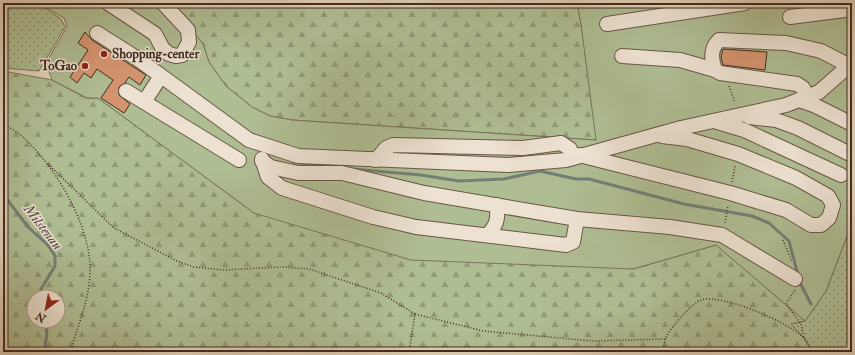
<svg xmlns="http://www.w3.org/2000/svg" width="855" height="355" font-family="'IM FELL Double Pica',serif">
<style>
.grass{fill:url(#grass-dots);stroke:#78755a}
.forest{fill:url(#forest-firs);stroke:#78755a;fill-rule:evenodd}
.green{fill:#afbd93;stroke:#78755a}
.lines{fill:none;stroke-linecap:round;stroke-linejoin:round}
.stream{stroke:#738076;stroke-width:3}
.building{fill:#d49470;stroke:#412d21}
.minor-casing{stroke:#6a5647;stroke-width:16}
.path{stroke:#412d21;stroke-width:1.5;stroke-dasharray:1 2;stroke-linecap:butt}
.minor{stroke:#ede2d2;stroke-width:14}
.poi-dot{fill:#8f2418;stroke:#ede2d2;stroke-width:1.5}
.labels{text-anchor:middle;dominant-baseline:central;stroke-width:3;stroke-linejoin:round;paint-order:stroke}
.poi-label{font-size:13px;font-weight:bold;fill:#412d21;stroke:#ede2d2;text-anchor:start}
.water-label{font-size:14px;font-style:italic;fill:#52493d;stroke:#ede2d2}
</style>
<defs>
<pattern id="grass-dots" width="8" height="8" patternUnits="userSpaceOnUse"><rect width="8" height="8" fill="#afbd93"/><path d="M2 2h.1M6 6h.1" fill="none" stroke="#909a78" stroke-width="1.8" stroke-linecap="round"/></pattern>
<pattern id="forest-firs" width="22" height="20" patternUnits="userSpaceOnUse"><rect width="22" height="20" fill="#afbd93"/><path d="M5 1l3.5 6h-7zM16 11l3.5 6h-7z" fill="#909a78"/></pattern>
</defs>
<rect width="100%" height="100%" fill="#e3d2b9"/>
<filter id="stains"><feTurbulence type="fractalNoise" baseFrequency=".005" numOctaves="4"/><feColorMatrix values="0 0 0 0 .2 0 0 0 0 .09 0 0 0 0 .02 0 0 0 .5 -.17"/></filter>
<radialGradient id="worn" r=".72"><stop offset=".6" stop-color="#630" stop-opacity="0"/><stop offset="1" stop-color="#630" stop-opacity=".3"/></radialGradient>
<g class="grass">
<path d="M9,3H37L61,19L65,27L39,71L3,68V20Z"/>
<path d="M852,223V352H812L804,338L791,324L805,321L826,291Z"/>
</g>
<g class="forest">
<path d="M170,3H577L581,24L597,140L292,120L270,116L252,107L226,86L209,62L203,44Z"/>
<path d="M3,71L52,80L86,98H98L254,213L633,269L716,245L805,321L791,324L804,338L812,352H3ZM34,297H58V321H34Z"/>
</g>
<path class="green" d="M44,3H170L203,44L209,62L226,86L252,107L270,116L292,120L596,140L581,24L577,3H852V223L826,291L805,321L716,245L633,269L411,260L254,213L98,98H87L52,80L46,63L67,27L64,18L43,6Z"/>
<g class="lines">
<g class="stream">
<path d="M293,162L322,166"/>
<path d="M352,169L421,175L459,181L504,179L540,171L576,179H589L684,204L752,216L769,223L789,241L798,275"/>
<path d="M3,194L28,227L48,245L55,256V266L41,289L42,297"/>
<path d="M799,281L811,304"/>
<path d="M44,352L47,334L45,321"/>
</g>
</g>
<g class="building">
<path d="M85,32L92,40L146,75L140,85L129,77L125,83L119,87V95L130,104L124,113L101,98L113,80L97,69L91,78L84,73L77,83L70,77L88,50L78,43Z"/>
<path d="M723,49L767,52L765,70L723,65L721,57Z"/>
</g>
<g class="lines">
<g class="minor-casing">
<g id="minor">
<path d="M108,3L155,34L163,49L169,54L176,56L182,55L189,42L188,30L163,3"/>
<path d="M790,17L852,9"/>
<path d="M607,24L745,3"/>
<path d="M97,33L138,59L249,140L298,156L508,165L566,160L681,128L786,105L819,92L852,63"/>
<path d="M622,56L680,60L715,70"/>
<path d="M126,91L239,160"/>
<path d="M808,97L803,88L797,84L720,73L715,70C711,59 710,49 719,40L786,43L821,51L852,67"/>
<path d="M799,100L816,106L852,124"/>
<path d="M144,102L161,76"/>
<path d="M749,117L776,120L798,128L852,155"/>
<path d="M714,121L744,130L841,175"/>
<path d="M579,155L730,193L786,210L811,225H821L829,218L833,205L828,196L796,178L738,154L687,139L662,136"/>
<path d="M262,159L268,177L282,188L373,217L416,227L566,245L573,242L577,219"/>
<path d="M376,160L386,148L393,145L523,148L561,143L570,149L572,158"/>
<path d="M262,161L271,167L298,173H342L424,193L577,219L670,227L722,235L795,279"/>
<path d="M487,235C497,226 498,219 497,205"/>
</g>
</g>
<g class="path">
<path d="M729,86L735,103"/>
<path d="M3,123C10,128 19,133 25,139C57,169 92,228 90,273C89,300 78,326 70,352"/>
<path d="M48,164L114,228L177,261L194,267L224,270L282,267L309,269L381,293L415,314L409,352"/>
<path d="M732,182L735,166"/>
<path d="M725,223L728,205"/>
<path d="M783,240L792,262"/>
<path d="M795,290L786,304L801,324L804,338"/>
<path d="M415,314L483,331L593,341L665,339"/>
<path d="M663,352C664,348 664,344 665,340C668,330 691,304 701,300C721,293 791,323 805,339C808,342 810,348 812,352"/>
</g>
<use href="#minor" class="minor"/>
</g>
<g class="poi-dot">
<circle cx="104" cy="54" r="4"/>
<circle cx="85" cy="66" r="4"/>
</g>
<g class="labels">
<g class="poi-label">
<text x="112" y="54">Shopping-center</text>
<text x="77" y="66" text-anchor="end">ToGao</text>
</g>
<g class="water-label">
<text transform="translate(43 227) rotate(52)">Milstenau</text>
</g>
</g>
<rect width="855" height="355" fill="none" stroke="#e3d2b9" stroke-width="16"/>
<rect x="4" y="4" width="847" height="347" fill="none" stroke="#412d21" stroke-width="2"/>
<rect x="8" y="8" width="839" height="339" fill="none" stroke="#412d21"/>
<g transform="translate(46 309) rotate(212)"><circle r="19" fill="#ede2d2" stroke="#a89a8b"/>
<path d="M0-3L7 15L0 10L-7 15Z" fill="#8f2418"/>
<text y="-6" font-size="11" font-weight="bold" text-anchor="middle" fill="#412d21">N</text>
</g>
<rect width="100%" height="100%" filter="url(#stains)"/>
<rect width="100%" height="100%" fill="url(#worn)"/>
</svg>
